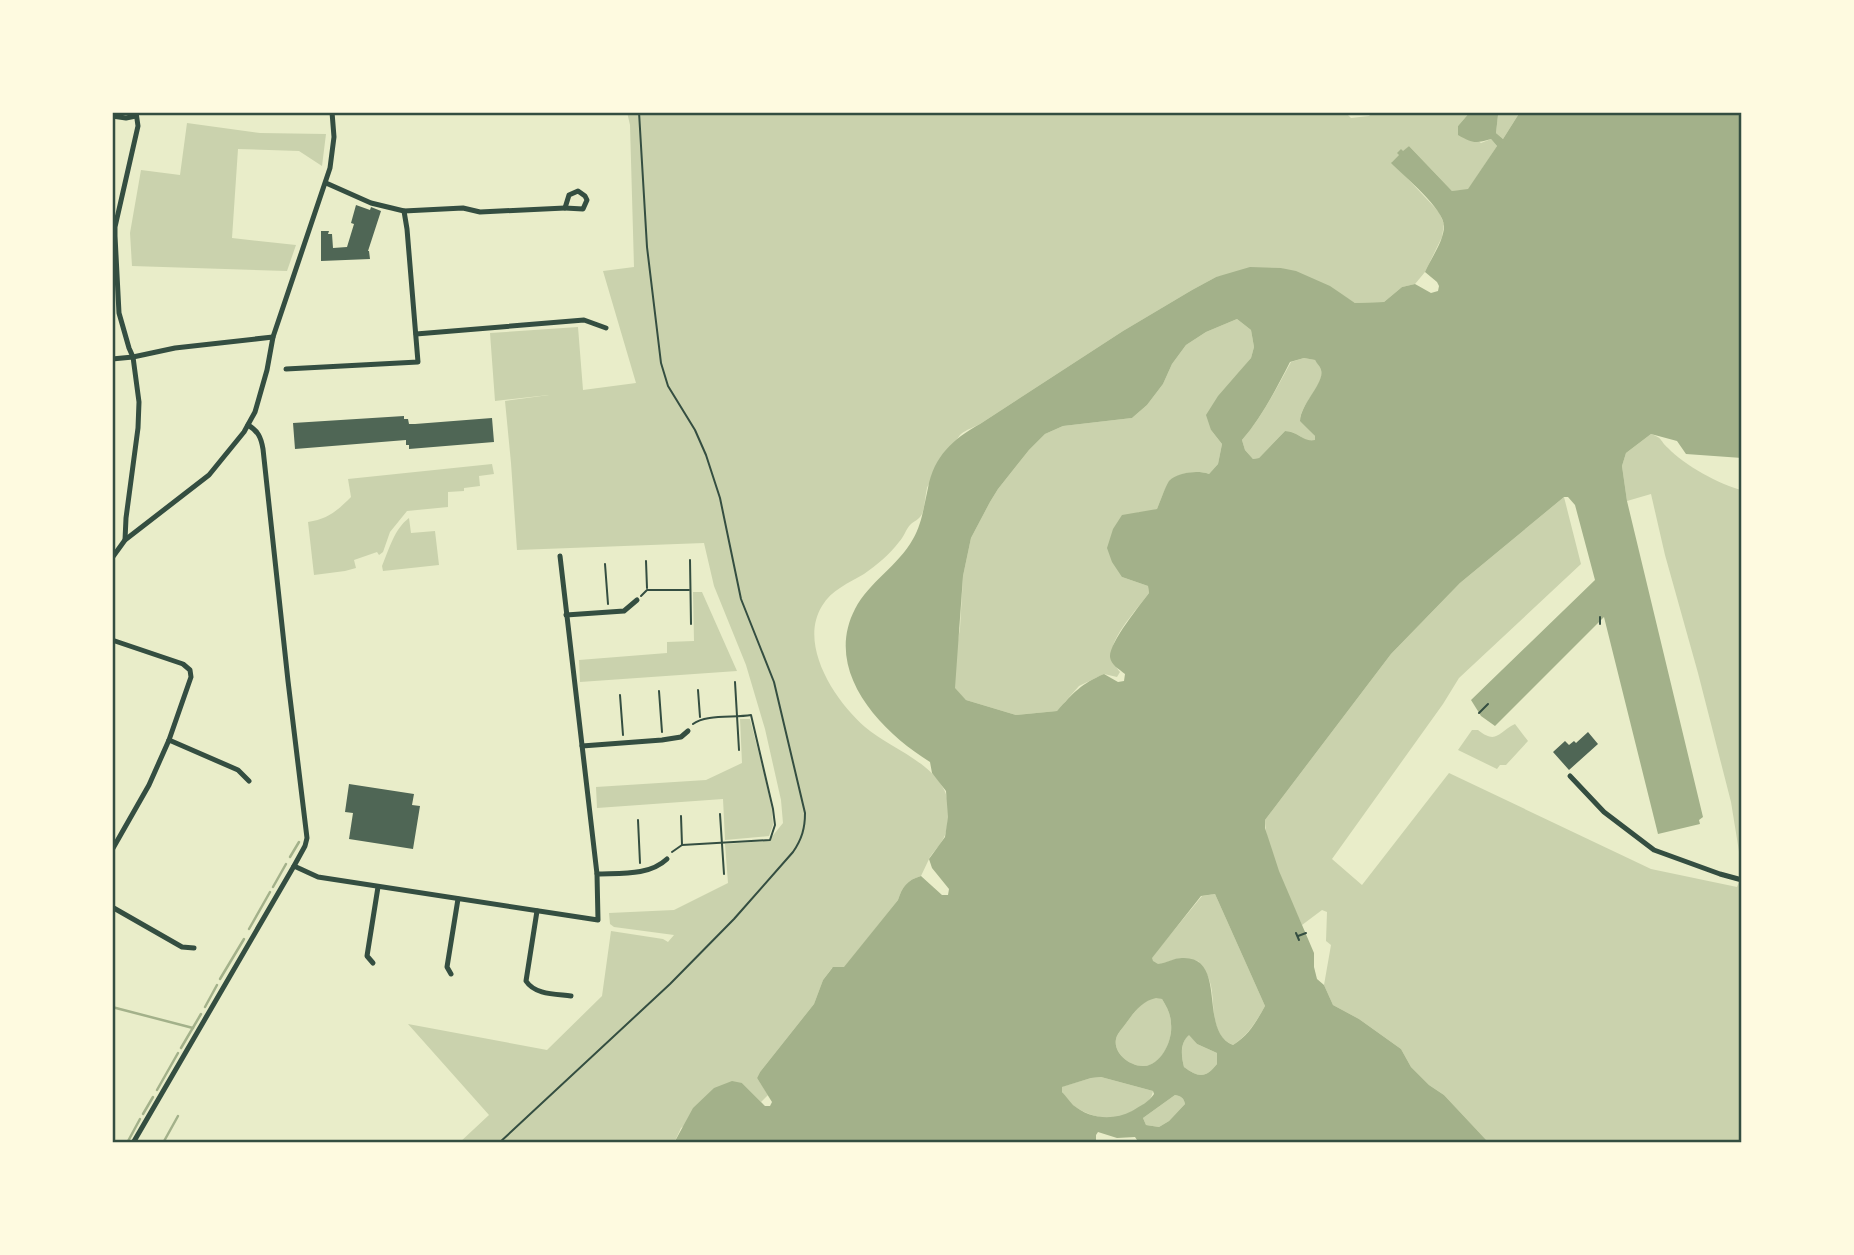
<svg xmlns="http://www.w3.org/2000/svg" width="1854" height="1255" font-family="Manrope,sans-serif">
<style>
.green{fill:#cad2ad}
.water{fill:#a3b18a;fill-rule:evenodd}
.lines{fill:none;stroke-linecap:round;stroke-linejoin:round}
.stream{stroke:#a3b18a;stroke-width:2.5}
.building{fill:#4f6655}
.path{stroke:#344e41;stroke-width:2}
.minor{stroke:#344e41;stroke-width:5}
.neatline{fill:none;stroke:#344e41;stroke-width:2.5}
</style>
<rect width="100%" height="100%" fill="#e9edc9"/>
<g class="green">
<path d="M627,112H1330L1347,114L1351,118L1369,116L1371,114L1369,112H1470L1458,126L1481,143L1491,139L1497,146L1468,190L1452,191L1409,146L1392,162L1439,212L1444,224L1442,237L1425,272L1415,284L1402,287L1384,302L1355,303L1344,296L1281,268L1216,277L1192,290L1123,331L980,424C974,427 966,430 961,434C956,439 930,481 927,488C925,497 925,506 922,514C919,520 915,520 910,525C906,529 904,537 899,542C889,555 877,565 864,574C849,583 831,590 822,606C798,645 835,701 865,727C890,749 945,766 948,804C949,813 948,826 945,835C942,843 935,850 930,857C927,863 924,870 921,876C907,880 902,887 898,900L844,968H832L823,980L814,1004L760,1072L757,1078L768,1095L761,1102L742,1083L681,1128L674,1143H459L489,1115L408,1024L547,1050L602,996L611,931L663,939L668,942L674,935L614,927L610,924L609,913L674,910L728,883L725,844L767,841L770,839L783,823L781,800L765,729L746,665L714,586L704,543L517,550L511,463L505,401L549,395L495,401L490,333L578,327L583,390L636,383L603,271L634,267L630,125Z"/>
<path d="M1500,112H1520L1503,139L1496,133L1498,115Z"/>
<path d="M187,123L260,133L326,134L322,166L299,151L238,149L232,238L296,245L287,271L132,266L130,233L141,170L180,175Z"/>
<path d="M1237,319L1251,330L1254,347L1251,358L1238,374L1211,430L1222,444L1218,464L1209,474C1198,470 1178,472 1170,482C1165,487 1160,502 1157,509L1148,512H1138L1122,577L1148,586L1149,593C1138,608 1119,628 1113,646C1110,655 1114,665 1120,672L1117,677L1104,674L1079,686L1057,711L1016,715L966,700L954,688L956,652L960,628L963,576L971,538L990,502L998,489L1029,450L1045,434L1063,426L1132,418L1147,405L1163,384L1172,364L1186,345L1206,332Z"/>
<path d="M1304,358L1315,360C1317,363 1320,366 1321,370C1326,383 1301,403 1300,420L1315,436V441C1304,443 1298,431 1285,431L1259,458L1253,459L1245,450L1242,440C1262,417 1276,389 1291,362Z"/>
<path d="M1651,434C1663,438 1660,441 1668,448C1684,465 1720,485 1742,490V870L1731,802L1698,673L1665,555L1651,494L1627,501L1622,466L1626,453Z"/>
<path d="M492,464L494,474L479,476L480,486L464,488V491L448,492V507L407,511L390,532L383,552L379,555L377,552L354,560L356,568L345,571L314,575L308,522C328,519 337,511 351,497L348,479Z"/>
<path d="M1564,497L1581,564L1459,678L1443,704L1332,859L1362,885L1449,773L1651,869L1737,887L1739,882L1742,883V1143H1489L1444,1095L1429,1085L1411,1067L1401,1049L1359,1019L1333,1005L1324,985L1331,945L1326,941L1327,912L1322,910L1302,925C1290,898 1265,848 1265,820L1391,654L1460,583Z"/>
<path d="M409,518L411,533L435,531L439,565L383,571L382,566C389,550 394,529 409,518Z"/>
<path d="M693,592H702L737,671L580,682L579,660L667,653V642L694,641Z"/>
<path d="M740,719H750L763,769L772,810L773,825L769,836L725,840L723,799L597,808L596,787L706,780L742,763Z"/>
<path d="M1515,724L1528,741L1506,765H1500L1497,769L1458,750L1472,730H1478C1497,745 1498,732 1515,724Z"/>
<path d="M1215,894L1265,1006C1256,1022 1248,1035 1233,1045C1210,1036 1215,1005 1211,986C1209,976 1204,969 1198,961L1180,958L1158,965L1152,961V957L1202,896Z"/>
<path d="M1156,997L1162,999C1167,1007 1171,1015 1171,1024C1173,1039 1162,1066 1144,1066C1131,1067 1113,1054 1116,1039C1117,1034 1121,1030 1124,1026C1133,1014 1141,1001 1156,997Z"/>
<path d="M1189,1034L1197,1044L1217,1053V1064C1206,1078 1199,1078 1184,1067C1181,1055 1180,1043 1189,1034Z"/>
<path d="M1101,1077L1153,1091C1152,1099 1147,1102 1140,1107C1132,1112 1124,1116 1114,1118C1097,1120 1063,1107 1061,1087L1091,1078Z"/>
<path d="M1175,1095C1181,1096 1184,1098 1185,1104L1169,1121L1159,1127L1146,1125L1143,1118Z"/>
</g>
<path class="water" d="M1470,112H1500L1498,115L1496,133L1503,139L1520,112H1742V458L1686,454L1677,441L1651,434L1626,453L1622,466L1627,501L1703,817L1699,820L1700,824L1658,834L1604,617L1495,726L1481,716L1471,700L1595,580L1575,505L1568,497H1564L1460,583L1391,654L1265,820V828L1279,871L1314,953V967L1317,979L1324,985L1333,1005L1359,1019L1401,1049L1411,1067L1429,1085L1444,1095L1489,1143H1139L1135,1137L1117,1138L1098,1132L1096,1135V1140L1099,1143H674L693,1108L714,1088L732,1081L742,1083L765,1106H770L772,1102L757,1078L760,1072L814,1004L823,980L833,967H844L898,900C902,887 907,880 921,876L942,895H948L949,889L932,868L929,859L945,837L948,817L946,791L932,773L930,762C880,731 823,671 855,609C869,582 898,566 913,539C922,524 924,505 928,488C934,456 953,439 980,424L1123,331L1192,290L1216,277L1250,267L1281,268L1296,271L1330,286L1355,303L1384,302L1402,287L1415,284L1431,293L1438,291L1439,286L1437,282L1425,272C1431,258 1444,241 1444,226C1444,209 1404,176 1391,163L1399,155L1397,153L1401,149L1403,151L1409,146L1452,191L1468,189L1497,146L1491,139C1475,144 1472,143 1458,135V126ZM1237,319L1251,330L1254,347L1251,358L1218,396L1206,415L1211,430L1222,444L1218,464L1209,474C1198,470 1178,472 1169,481C1165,487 1160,502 1157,509L1122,515L1113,529L1107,548L1112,562L1122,577L1148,586L1149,593C1140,605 1109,643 1110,657C1111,665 1119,669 1125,674L1124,681L1118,682L1104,674C1081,684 1074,692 1057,711L1016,715L966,700L955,688L963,576L971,538L990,502L998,489L1029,450L1045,434L1063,426L1132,418L1147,405L1163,384L1172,364L1186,345L1206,332ZM1304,358L1315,360C1317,364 1320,366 1321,370C1325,383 1301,403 1300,421L1315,436V440C1304,443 1298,431 1285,431L1259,458L1253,459L1245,450L1242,440C1262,417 1276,389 1290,362ZM1215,894L1265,1006C1256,1022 1249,1035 1233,1045C1198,1032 1228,958 1184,958C1175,957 1167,963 1158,964L1153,961L1152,958L1201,896ZM1156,998L1162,999C1167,1007 1171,1015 1171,1024C1173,1039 1162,1065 1144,1066C1131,1067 1113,1054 1116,1039C1117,1034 1121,1030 1124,1026C1133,1014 1141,1001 1156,998ZM1189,1035L1197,1044L1217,1053V1064C1206,1078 1199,1078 1184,1067C1181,1055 1180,1043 1189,1035ZM1101,1077L1153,1091L1154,1094C1149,1102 1140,1106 1132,1111C1113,1121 1090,1119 1073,1105C1069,1101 1066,1096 1062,1092V1087L1091,1078ZM1175,1095C1181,1096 1184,1098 1185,1104L1169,1121L1159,1127L1146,1125L1143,1118Z"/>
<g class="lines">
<g class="stream">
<path d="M290,857L299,842"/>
<path d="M273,887L286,864"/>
<path d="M249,929L270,892"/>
<path d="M220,979L244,939"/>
<path d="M112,1007L193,1028"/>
<path d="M205,1007L217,985"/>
<path d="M181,1048L201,1014"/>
<path d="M157,1090L178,1053"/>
<path d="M143,1114L153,1097"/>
<path d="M127,1143L140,1119"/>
<path d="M163,1143L178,1116"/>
</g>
</g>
<g class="building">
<path d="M356,205L370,210L371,207L381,211L368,251H369L370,259L321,261V231H329L328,234H332L333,248L347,247L354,224L351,223Z"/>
<path d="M404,416V419H408L409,424H415L492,418L494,442L409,449V445H406V440L295,449L293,423Z"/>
<path d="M1588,732L1598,744L1569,770L1553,752L1565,741L1569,745L1574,741L1576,743Z"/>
<path d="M349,784L414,794L412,805L420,806L413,849L349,839L353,813L345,812Z"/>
</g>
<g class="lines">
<g class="path">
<path d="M690,560L691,624"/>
<path d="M646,561L647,588"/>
<path d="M605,564L608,604"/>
<path d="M641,596L647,590H689"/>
<path d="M1600,617V624"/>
<path d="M735,682L739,750"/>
<path d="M698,690L700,717"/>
<path d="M659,691L662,732"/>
<path d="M620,695L623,735"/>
<path d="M1479,713L1488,704"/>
<path d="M720,814L724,874"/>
<path d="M681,816L682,845"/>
<path d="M638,820L640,863"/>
<path d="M672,852L682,845L770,840L775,825L773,809L751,715C734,718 705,714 693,724"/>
<path d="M1296,933L1299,940"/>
<path d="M1298,936L1306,933"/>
<path d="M499,1143L670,984L734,919L793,852C802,839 805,828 805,813L774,682L741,599L720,498L706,455L695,430L668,386L661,363L647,247L639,112"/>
</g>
<g class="minor">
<path d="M112,116L126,118L136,116"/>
<path d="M326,183L371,203L404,211L463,208L480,212L565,208"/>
<path d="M578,191L585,196L587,200L583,209L565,208L569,195Z"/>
<path d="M416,334L584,320L606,328"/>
<path d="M112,359L133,357L175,348L273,337"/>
<path d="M286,369L418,362L407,229L404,211"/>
<path d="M125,540L126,518L138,428L139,402L133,357L129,348L119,313L115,236V227L138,126L136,112"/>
<path d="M112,558L125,540L209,475L244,432L255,412L267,370L273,337L330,168L334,137L332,112"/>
<path d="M566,615L624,611L637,600"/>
<path d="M112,640L183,664L190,670L191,677L169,740L149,785L112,850"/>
<path d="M169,740L238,770L249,781"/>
<path d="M582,746L662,740L681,737L688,731"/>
<path d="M1570,776L1604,812L1654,850L1720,874L1742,880"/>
<path d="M294,866L318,877L598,920L597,874L560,556"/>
<path d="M597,874C621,873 649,876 667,859"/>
<path d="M112,907L182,947L194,948"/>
<path d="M537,911L526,981C535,995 556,994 571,996"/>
<path d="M373,963L367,956L378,887"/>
<path d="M451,974L447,967L458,899"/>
<path d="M133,1143L294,866L305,846L307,838L288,681L263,449C261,437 258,431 248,425"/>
</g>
</g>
<rect width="1854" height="1255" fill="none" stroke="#fefae0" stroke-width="228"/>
<rect x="114" y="114" width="1626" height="1027" class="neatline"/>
</svg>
